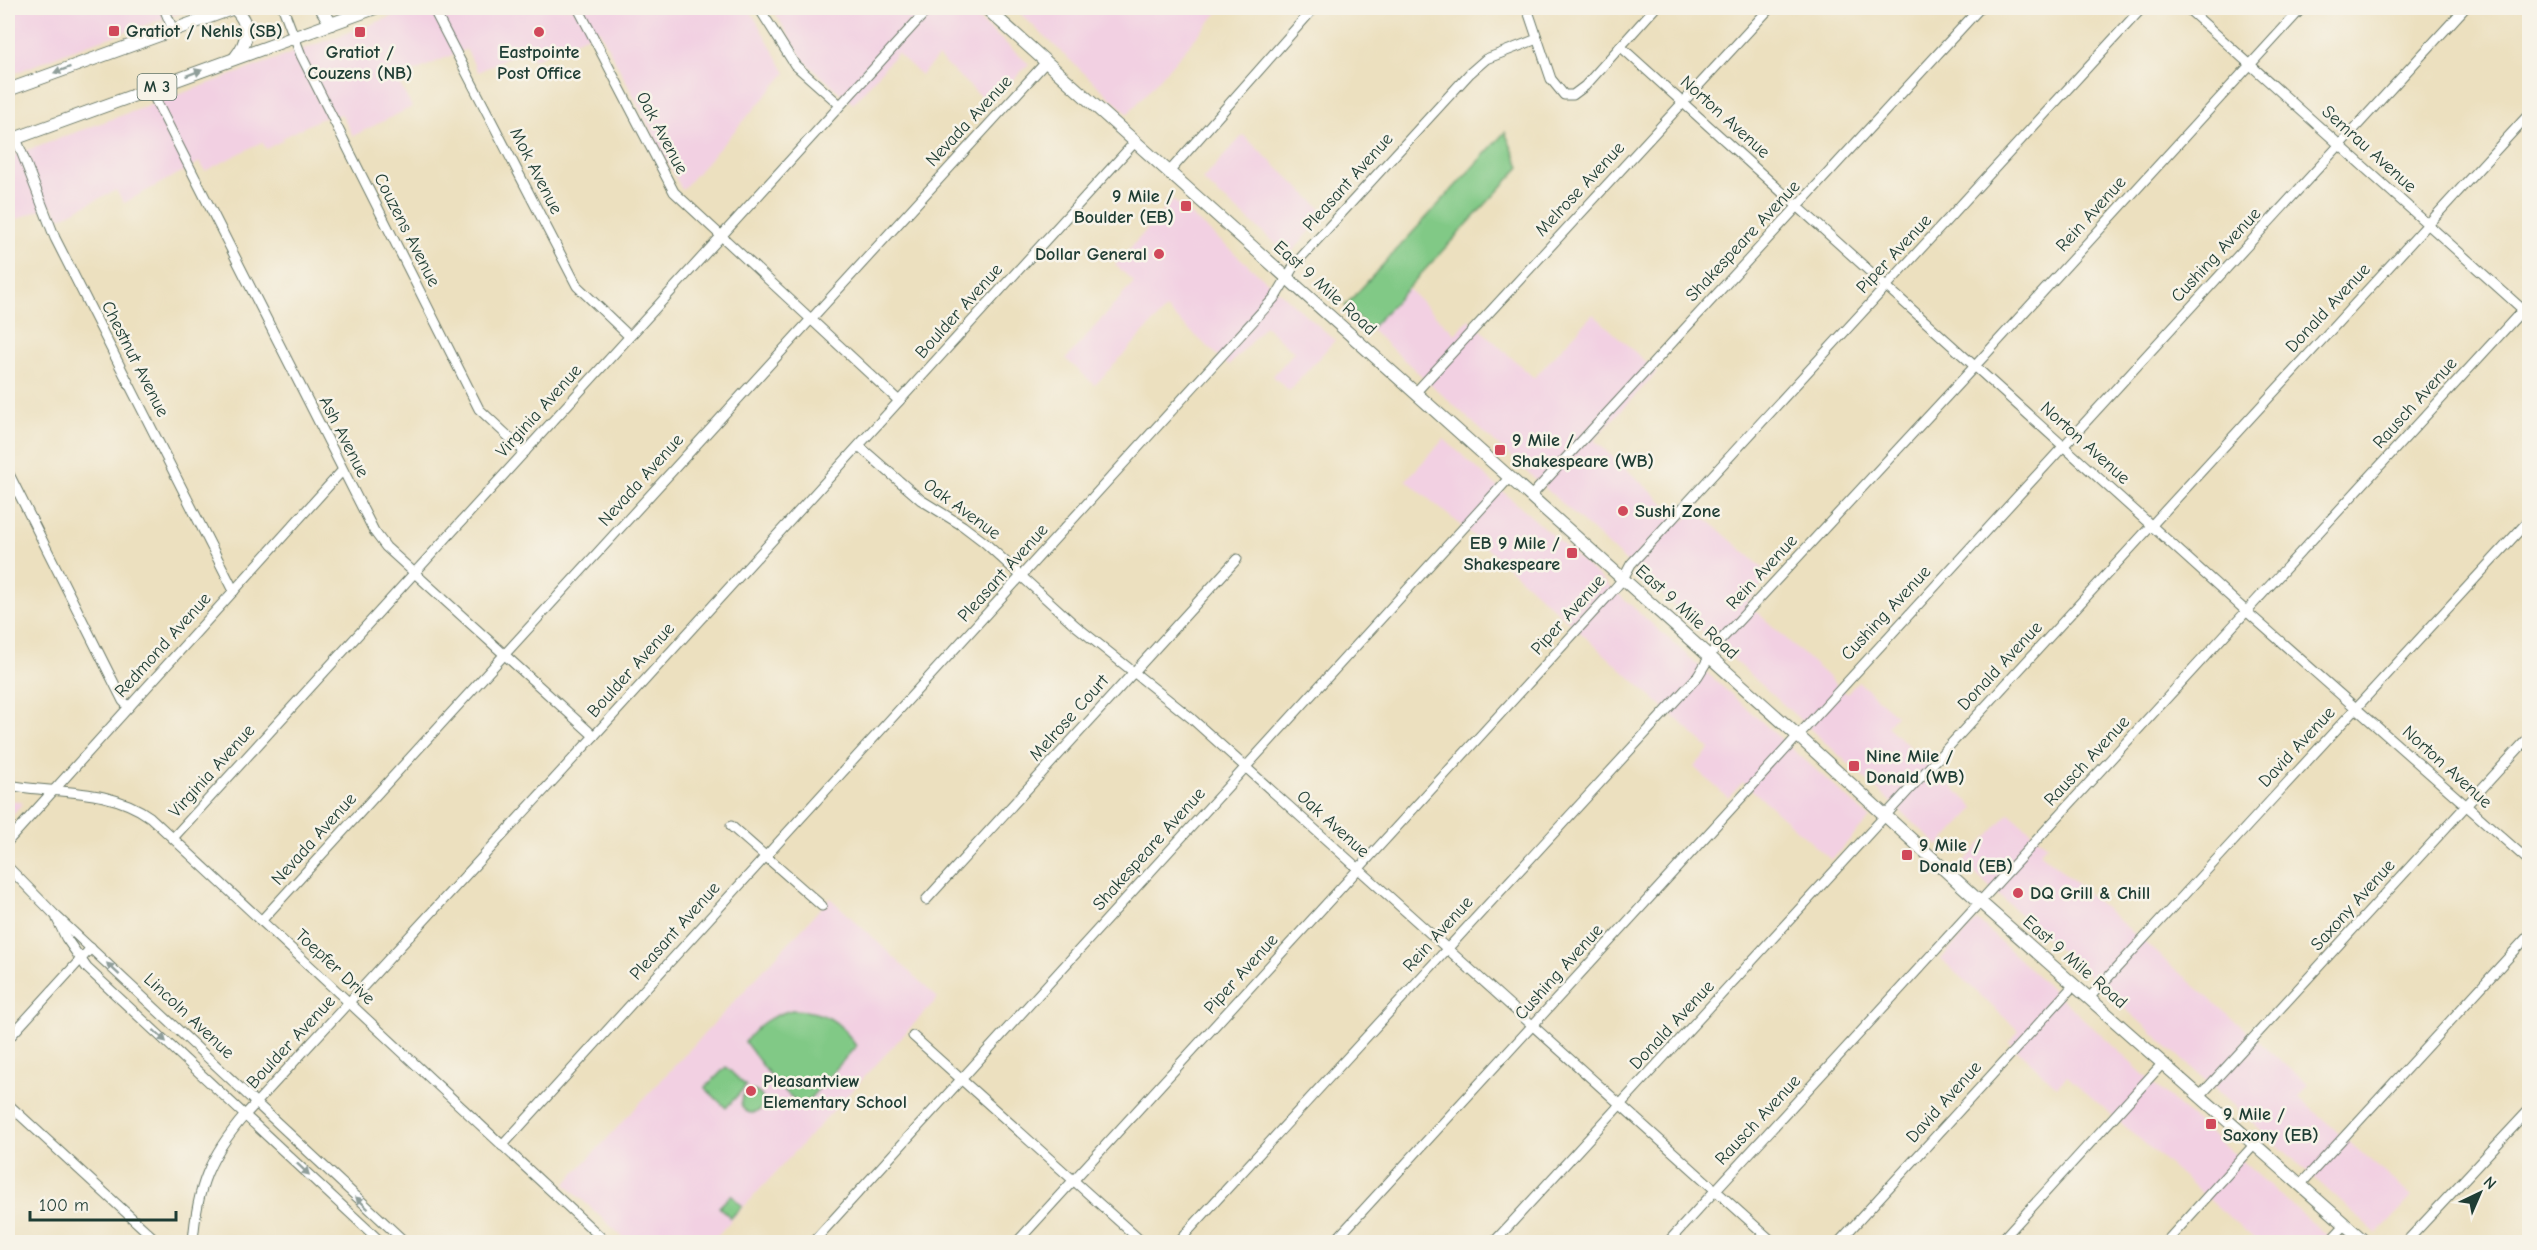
<svg xmlns="http://www.w3.org/2000/svg" width="2537" height="1250" font-family="'Comic Neue',sans-serif">
<style>
.built{fill:#f2d0e2}
.green{fill:#81c986;stroke:#50835d;stroke-width:1.5}
.lines{fill:none;stroke-linecap:round;stroke-linejoin:round}
.minor-casing{stroke:#677665;stroke-width:11}
.major-casing{stroke:#677665;stroke-width:14}
.minor{stroke:#fff;stroke-width:9}
.major{stroke:#fff;stroke-width:12}
.oneway{fill:#8f9e9a}
.poi-dot{fill:#d1495b;stroke:#f7f3e8;stroke-width:2}
.labels{text-anchor:middle;dominant-baseline:central;stroke-width:5;stroke-linejoin:round;paint-order:stroke}
.shield{fill:#f7f3e8;stroke:#60746a;stroke-width:1.5}
.shield-label{font-size:16px;font-weight:bold;fill:#1f3d34}
.poi-label{font-size:18px;font-weight:bold;fill:#1f3d34;stroke:#f7f3e8;text-anchor:start}
.street-label{font-size:18px;fill:#1f3d34;stroke:#f7f3e8}
</style>
<rect width="100%" height="100%" fill="#f7f3e8"/>
<filter id="ink" filterUnits="userSpaceOnUse"><feTurbulence type="fractalNoise" baseFrequency=".0167" numOctaves="2"/><feDisplacementMap in="SourceGraphic" scale="12" xChannelSelector="R" yChannelSelector="G"/><feConvolveMatrix kernelMatrix="1 2 1 2 8 2 1 2 1" color-interpolation-filters="sRGB"/></filter>
<filter id="wash" filterUnits="userSpaceOnUse"><feTurbulence type="fractalNoise" baseFrequency=".008" numOctaves="4" result="noise"/><feDisplacementMap in="SourceGraphic" scale="24" xChannelSelector="R" yChannelSelector="G"/><feGaussianBlur stdDeviation="1.35" result="paint"/><feColorMatrix in="noise" values="0 0 0 0 0 0 0 0 0 0 0 0 0 0 0 0 0 1.4 0 .05"/><feComposite in="paint" operator="in"/></filter>
<g filter="url(#wash)">
<rect width="100%" height="100%" fill="#ece0bf"/>
<g class="built">
<path d="M8,8H196L72,50L8,76Z"/>
<path d="M415,8H749L786,73L682,190L599,30L533,60L527,48L478,72L466,49L397,79L412,107L353,136L341,114L320,119L282,138L283,140L266,149L262,142L205,171L200,162L124,203L116,190L60,218L52,205L8,223V157Z"/>
<path d="M772,8H966L1029,64L989,104L938,57L921,75L897,53L853,104L804,61Z"/>
<path d="M1014,8H1222L1128,114Z"/>
<path d="M1243,135L1326,213L1289,255L1202,180Z"/>
<path d="M1173,200L1335,340L1289,391L1273,376L1294,352L1265,326L1229,366L1166,309L1095,385L1066,359L1134,282L1115,265Z"/>
<path d="M1408,289L1455,334L1469,319L1534,378L1593,314L1657,372L1594,440L1684,521L1695,509L1771,575L1747,603L1847,694L1858,681L1896,715L1887,726L1975,808L1939,846L1370,329Z"/>
<path d="M1444,439L1870,818L1831,860L1743,782L1728,798L1694,767L1710,749L1471,534L1406,480Z"/>
<path d="M8,799L23,803L8,819Z"/>
<path d="M2009,813L2047,845L2040,852L2309,1085L2298,1097L2412,1197L2377,1234L1963,863Z"/>
<path d="M830,898L938,998L711,1242H628L565,1184Z"/>
<path d="M1977,920L2157,1087L2334,1242H2258L2067,1076L2057,1087L2009,1042L2019,1031L1941,959Z"/>
</g>
<g class="green">
<path d="M1505,132L1520,167L1370,329L1345,306Z"/>
<path d="M792,1010C824,1011 839,1019 856,1046L806,1103L799,1104L775,1082L745,1042C758,1024 770,1016 792,1010Z"/>
<path d="M726,1067L746,1086L726,1108L705,1088Z"/>
<circle cx="752" cy="1102" r="11"/>
<path d="M731,1195L742,1206L731,1218L719,1207Z"/>
</g>
</g>
<g filter="url(#ink)">
<g class="lines">
<g class="minor-casing">
<g id="minor">
<path d="M164,8L173,30"/>
<path d="M283,8L301,55L479,409L525,452"/>
<path d="M433,8L577,286L629,336"/>
<path d="M578,8L674,192L899,401"/>
<path d="M759,8L795,65L840,105"/>
<path d="M1527,8L1551,79L1564,95H1573L1585,86L1655,8"/>
<path d="M2187,8L2530,316"/>
<path d="M1620,46L2246,611L2530,862"/>
<path d="M150,89L374,531L386,547L594,736"/>
<path d="M16,138L55,238L234,591"/>
<path d="M1169,172L1314,8"/>
<path d="M1415,393L1770,8"/>
<path d="M859,446L921,500L963,526L984,542L1076,626L1191,718L1773,1242"/>
<path d="M8,472L123,701L129,707"/>
<path d="M1531,496L1980,8"/>
<path d="M8,785C55,794 109,787 150,817L606,1242"/>
<path d="M731,826L822,906"/>
<path d="M173,838L929,8"/>
<path d="M8,841L342,471"/>
<path d="M8,867L54,914L405,1242"/>
<path d="M926,900L1237,559"/>
<path d="M57,919L66,938L87,968L381,1242"/>
<path d="M261,921L1046,62"/>
<path d="M2089,998L2530,519"/>
<path d="M913,1036L1142,1242"/>
<path d="M8,1039L91,948"/>
<path d="M2200,1096L2530,736"/>
<path d="M8,1104L158,1242"/>
<path d="M502,1146L1276,296L1295,264L1470,73L1486,59L1537,39"/>
<path d="M2300,1185L2530,934"/>
<path d="M193,1242C197,1187 209,1157 245,1115L594,736L1135,142"/>
<path d="M813,1242L1509,478"/>
<path d="M1017,1242L1609,595L1623,579L1631,564L2142,8"/>
<path d="M1178,1242L1698,676L1718,643L1975,366L2302,8"/>
<path d="M1334,1242L2465,8"/>
<path d="M1494,1242L2530,113"/>
<path d="M1668,1242L2530,302"/>
<path d="M1839,1242L2074,985"/>
<path d="M2000,1242L2163,1063"/>
<path d="M2166,1242L2254,1145"/>
<path d="M2329,1242L2345,1225"/>
<path d="M2406,1242L2530,1109"/>
</g>
</g>
<g class="major-casing">
<g id="major">
<path d="M234,8C251,24 249,41 235,58"/>
<path d="M321,8L331,24"/>
<path d="M986,8L1797,735L1980,902L2365,1242"/>
<path d="M8,90L234,8"/>
<path d="M8,141L375,8"/>
</g>
</g>
<use href="#minor" class="minor"/>
<use href="#major" class="major"/>
</g>
<defs><path id="oneway-solid" d="M-6-.8H1V-3.2L6.5 0L1 3.2V.8H-6Z" transform="scale(1.5)"/></defs>
<g class="oneway">
<use href="#oneway-solid" transform="translate(62 70) rotate(160)"/>
<use href="#oneway-solid" transform="translate(194 73) rotate(-20)"/>
<use href="#oneway-solid" transform="translate(113 969) rotate(-137)"/>
<use href="#oneway-solid" transform="translate(160 1036) rotate(43)"/>
<use href="#oneway-solid" transform="translate(303 1169) rotate(43)"/>
<use href="#oneway-solid" transform="translate(362 1203) rotate(-136)"/>
</g>
</g>
<g class="poi-dot">
<rect x="108" y="25" width="12" height="12" rx="3"/>
<rect x="354" y="26" width="12" height="12" rx="3"/>
<circle cx="539" cy="32" r="6"/>
<rect x="1180" y="200" width="12" height="12" rx="3"/>
<circle cx="1159" cy="254" r="6"/>
<rect x="1494" y="444" width="12" height="12" rx="3"/>
<circle cx="1623" cy="511" r="6"/>
<rect x="1566" y="547" width="12" height="12" rx="3"/>
<rect x="1848" y="760" width="12" height="12" rx="3"/>
<rect x="1901" y="849" width="12" height="12" rx="3"/>
<circle cx="2018" cy="893" r="6"/>
<circle cx="751" cy="1091" r="6"/>
<rect x="2205" y="1118" width="12" height="12" rx="3"/>
</g>
<g class="labels">
<rect class="shield" x="137.5" y="74" width="39" height="26" rx="4.5"/>
<g class="shield-label">
<text x="157" y="87">M 3</text>
</g>
<g class="poi-label">
<text x="126" y="31">Gratiot / Nehls (SB)</text>
<text x="360" y="52" text-anchor="middle">Gratiot /<tspan x="360" dy="21">Couzens (NB)</tspan></text>
<text x="539" y="52" text-anchor="middle">Eastpointe<tspan x="539" dy="21">Post Office</tspan></text>
<text x="1174" y="196" text-anchor="end">9 Mile /<tspan x="1174" dy="21">Boulder (EB)</tspan></text>
<text x="1147" y="254" text-anchor="end">Dollar General</text>
<text x="1512" y="440">9 Mile /<tspan x="1512" dy="21">Shakespeare (WB)</tspan></text>
<text x="1635" y="511">Sushi Zone</text>
<text x="1560" y="543" text-anchor="end">EB 9 Mile /<tspan x="1560" dy="21">Shakespeare</tspan></text>
<text x="1866" y="756">Nine Mile /<tspan x="1866" dy="21">Donald (WB)</tspan></text>
<text x="1919" y="845">9 Mile /<tspan x="1919" dy="21">Donald (EB)</tspan></text>
<text x="2030" y="893">DQ Grill &amp; Chill</text>
<text x="763" y="1081">Pleasantview<tspan x="763" dy="21">Elementary School</tspan></text>
<text x="2223" y="1114">9 Mile /<tspan x="2223" dy="21">Saxony (EB)</tspan></text>
</g>
<g class="street-label">
<text transform="translate(1725 117) rotate(42)">Norton Avenue</text>
<text transform="translate(969 121) rotate(-47)">Nevada Avenue</text>
<text transform="translate(662 133) rotate(62)">Oak Avenue</text>
<text transform="translate(2369 149) rotate(42)">Semrau Avenue</text>
<text transform="translate(536 171) rotate(63)">Mok Avenue</text>
<text transform="translate(1348 182) rotate(-48)">Pleasant Avenue</text>
<text transform="translate(1580 189) rotate(-47)">Melrose Avenue</text>
<text transform="translate(2091 214) rotate(-48)">Rein Avenue</text>
<text transform="translate(407 230) rotate(63)">Couzens Avenue</text>
<text transform="translate(1743 241) rotate(-47)">Shakespeare Avenue</text>
<text transform="translate(1894 254) rotate(-47)">Piper Avenue</text>
<text transform="translate(2216 255) rotate(-47)">Cushing Avenue</text>
<text transform="translate(1325 288) rotate(42)">East 9 Mile Road</text>
<text transform="translate(2328 308) rotate(-47)">Donald Avenue</text>
<text transform="translate(959 311) rotate(-48)">Boulder Avenue</text>
<text transform="translate(135 359) rotate(63)">Chestnut Avenue</text>
<text transform="translate(2415 403) rotate(-48)">Rausch Avenue</text>
<text transform="translate(539 411) rotate(-48)">Virginia Avenue</text>
<text transform="translate(344 437) rotate(63)">Ash Avenue</text>
<text transform="translate(2085 443) rotate(42)">Norton Avenue</text>
<text transform="translate(641 480) rotate(-48)">Nevada Avenue</text>
<text transform="translate(962 509) rotate(36)">Oak Avenue</text>
<text transform="translate(1762 572) rotate(-47)">Rein Avenue</text>
<text transform="translate(1003 573) rotate(-48)">Pleasant Avenue</text>
<text transform="translate(1687 612) rotate(42)">East 9 Mile Road</text>
<text transform="translate(1886 613) rotate(-47)">Cushing Avenue</text>
<text transform="translate(1568 615) rotate(-48)">Piper Avenue</text>
<text transform="translate(163 645) rotate(-48)">Redmond Avenue</text>
<text transform="translate(2000 666) rotate(-47)">Donald Avenue</text>
<text transform="translate(631 670) rotate(-48)">Boulder Avenue</text>
<text transform="translate(1069 718) rotate(-48)">Melrose Court</text>
<text transform="translate(2297 747) rotate(-47)">David Avenue</text>
<text transform="translate(2087 761) rotate(-47)">Rausch Avenue</text>
<text transform="translate(2447 767) rotate(42)">Norton Avenue</text>
<text transform="translate(212 771) rotate(-48)">Virginia Avenue</text>
<text transform="translate(1333 824) rotate(42)">Oak Avenue</text>
<text transform="translate(314 839) rotate(-48)">Nevada Avenue</text>
<text transform="translate(1149 849) rotate(-48)">Shakespeare Avenue</text>
<text transform="translate(2353 905) rotate(-48)">Saxony Avenue</text>
<text transform="translate(675 931) rotate(-48)">Pleasant Avenue</text>
<text transform="translate(1438 934) rotate(-48)">Rein Avenue</text>
<text transform="translate(2075 962) rotate(41)">East 9 Mile Road</text>
<text transform="translate(335 967) rotate(43)">Toepfer Drive</text>
<text transform="translate(1559 972) rotate(-48)">Cushing Avenue</text>
<text transform="translate(1241 974) rotate(-48)">Piper Avenue</text>
<text transform="translate(189 1016) rotate(43)">Lincoln Avenue</text>
<text transform="translate(1672 1025) rotate(-47)">Donald Avenue</text>
<text transform="translate(291 1042) rotate(-47)">Boulder Avenue</text>
<text transform="translate(1944 1102) rotate(-48)">David Avenue</text>
<text transform="translate(1758 1120) rotate(-47)">Rausch Avenue</text>
</g>
</g>
<rect width="2537" height="1250" fill="none" stroke="#f7f3e8" stroke-width="30"/>
<g transform="translate(2480 1193) rotate(44)" stroke="#f7f3e8" stroke-width="4.5" paint-order="stroke">
<path d="M0-4.5L10 22L0 15L-10 22Z" fill="#1f3d34"/>
<text y="-9" font-size="16" font-weight="bold" text-anchor="middle" fill="#1f3d34">N</text>
</g>
<path d="M30 1211v9h146v-9" fill="none" stroke="#1f3d34" stroke-width="3"/>
<text x="39" y="1211" font-size="18" fill="#1f3d34" stroke="#f7f3e8" stroke-width="4.5" paint-order="stroke">100 m</text>
</svg>
